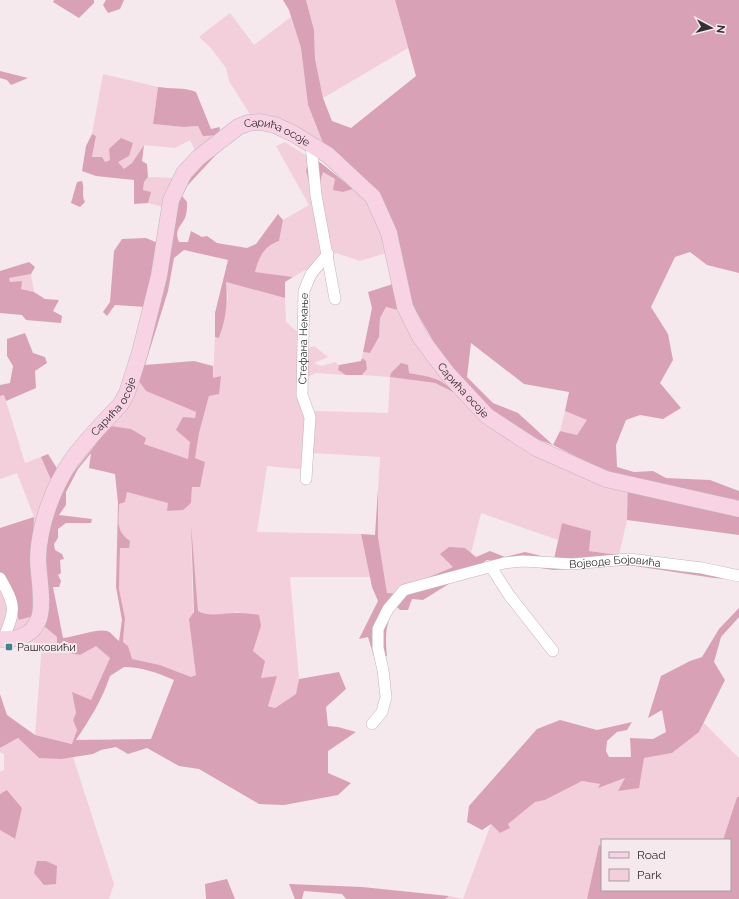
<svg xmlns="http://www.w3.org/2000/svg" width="739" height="899" font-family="Raleway,sans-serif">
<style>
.green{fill:#f3cedb}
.forest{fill:#d9a1b5;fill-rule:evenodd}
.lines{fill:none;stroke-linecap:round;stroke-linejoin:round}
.street-casing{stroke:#c2b6ba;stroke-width:12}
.secondary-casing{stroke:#c2b6ba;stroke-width:17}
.street{stroke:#fff;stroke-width:11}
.secondary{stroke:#f8d3e3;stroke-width:16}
.poi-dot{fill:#3e858e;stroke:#f5e9ed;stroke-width:1.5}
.labels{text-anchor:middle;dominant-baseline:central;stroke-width:4;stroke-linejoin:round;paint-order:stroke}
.street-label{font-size:11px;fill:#342f31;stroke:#f5e9ed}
.poi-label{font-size:11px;fill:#342f31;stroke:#f5e9ed;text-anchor:start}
</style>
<rect width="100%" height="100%" fill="#f5e9ed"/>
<g class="green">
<path d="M306,0H395L408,48L323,98L315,59L314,30Z"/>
<path d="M230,13L254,45L291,17L301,48L308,105L323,143L251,116L229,81L226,68L211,48L199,37Z"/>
<path d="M103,74L158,87L153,124L184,127L198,126L219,135L195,150L190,140L175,148L144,145L132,163L124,170L117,162L110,160L105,162L92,157L96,136L92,134Z"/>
<path d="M285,142L309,157L323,172L335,179L343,192L353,189L375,209L389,252L360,261L336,253L293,277L255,272C259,257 264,246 279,241L283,220L309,205L276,146Z"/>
<path d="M148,177L176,178L163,207L148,203L150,192L143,190L144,182Z"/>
<path d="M31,274L34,292C25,290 12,288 8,278Z"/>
<path d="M226,282L285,298L286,322L300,334V352L314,346L328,357L314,363L322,366L335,362L339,365L338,370L346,375L316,373L305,378V395L312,411L388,413L390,377L362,375L367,369L366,361L362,358L363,352L370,353L379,337L380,318L386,307L402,311L458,389L432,378L409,373L390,377L435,383L455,393L516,442L628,477L627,520L619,555L589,551L591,531L562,523L558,540L481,513L471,553L465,548L453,567L422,580L407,594L387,593L378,537V489L380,457L313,453L310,470L267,466L257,532L361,534L370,577H290L299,679L296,694L275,708L267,705L277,676L261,678L253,651L261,626L238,612C226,615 208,617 198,611L191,538L194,647L197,675L191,677L160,665L131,659L128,646L123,642L125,618L119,589L120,548L122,536L119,531L118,504L125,502L127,491L169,503L167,511L191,503L192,487L205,462L195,458L199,433L209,396L221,377L213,378L215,337H220L228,297Z"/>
<path d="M138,380L146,391L196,412L188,459L144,444L110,426Z"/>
<path d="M4,395L25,463L41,457L52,482L33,534L34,517L17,473L0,479V396Z"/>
<path d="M565,411L588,420L577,435L560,431Z"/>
<path d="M4,574L33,616L80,655L96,645L110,658L91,700L72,693L76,713L73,720L77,730L73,744L35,735L42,644L0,636V592Z"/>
<path d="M704,723L739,758V797H737L723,840H602V846H599L587,899H445L449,896L463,899L491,824L500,833L510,828L507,824L535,802L545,800L582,781L600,784L599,787L626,778L618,791L644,758L672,753L699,732Z"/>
<path d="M18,738L39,758L73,757L114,884L109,899H0V830L14,839L22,808L8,790L0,794V772L4,770V754L0,752V748Z"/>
</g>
<g class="forest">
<path d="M54,0H94V3L79,18L53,2Z"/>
<path d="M106,0H124L120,9L108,13L103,5Z"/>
<path d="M283,0H306L314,30L315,59L323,98L332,121L351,128L416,76L395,0H739V273L707,265L690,252L675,257L651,307L668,334L673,360L660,383L681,408L663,419L640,415L626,420L616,445L617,467L634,472L653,471L666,478L710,480L739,491V501L736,504H739V535L627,520L628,477L607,472L553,445L526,435L481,403L443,358L410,301L371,187L323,143L308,105L301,48L289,10ZM471,343L524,384L569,392L565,411L587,420L577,435L560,431L553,445L518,413L493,403L467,377Z"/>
<path d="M0,71L28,78L11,85L7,80L0,78Z"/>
<path d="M158,87C170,89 185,87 196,92L211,129L220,127L219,135L203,136L198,126L184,127L153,124Z"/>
<path d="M92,134L96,136L92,157H102L105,162L110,160L109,149L121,138L133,143L129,156L118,162L124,169L132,163L144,145L142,161L147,164L148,177L144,182L143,190L151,192L148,203L134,204V180L96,176L82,171L86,146Z"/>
<path d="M226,144L188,185L182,196L187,202C187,206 187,211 186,215C183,226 173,228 179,242H188L191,231L202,237L207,236L217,243L247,248L256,244L278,214L283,220L279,241C264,246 259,257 255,272L293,277L285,282V298L226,282C228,302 226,319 219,338L215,337V313L228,260L184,250L174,258L168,291L145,365L194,361L213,366V378L221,376L219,394L209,396L199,433L195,458L205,462L200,487H192L191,503L183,510L167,511L168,503L127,492L125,502L119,504C119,521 115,531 130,541L129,548H120L119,589L125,618L123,642L128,646L132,659L160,665L191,677L196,675L189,619L194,612L191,525L198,611C211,618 226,612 239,613C246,613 252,614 259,615L261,626L253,651L265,661L261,678L277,676L268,706L275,708L296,694L299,679L339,672L346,689L326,707L328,726L338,727L356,732L328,751V773L351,783L338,795L284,805L259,804L199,769L179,766L147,748L128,754L116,747L101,750L93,754L61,759L39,758L18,738L0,748V694L7,715L35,735L72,744L77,730L73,720L76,713L72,692L91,700L110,658L96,646L80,655L66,652L57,646V637L43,625L42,550L60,489L110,426L131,429L146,438L144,444L188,459L190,442L176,430L183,417L195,418L196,412L146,391L138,380L182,183L212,155ZM91,453L89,468L115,474L118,503L116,587L122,620L119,641C115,638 111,632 107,631C98,628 74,637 63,638L53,587H59L61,581L58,575L61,573L60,560L64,559L62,554L55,550L54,544L58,538V529L66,523H91L92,519L59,515L66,505V492L78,469ZM124,667C142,667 158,673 174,680L151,739L76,740C90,719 102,700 110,676Z"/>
<path d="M309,157L321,163L353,189L343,192L333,190L335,179L323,172L320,182L310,186L306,171Z"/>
<path d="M82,181C85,188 81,195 85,202L80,207L71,203L77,182Z"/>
<path d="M146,238L158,243L146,307L115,305L107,316L103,312L110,302L114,251L122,239Z"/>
<path d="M29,262L35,267L31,274L9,278L10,282L22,281L21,289L34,292L45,299L59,300L53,311L62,316L61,323L26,320L22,315L0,313V271Z"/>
<path d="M396,283L402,311L386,307L380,318L379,337L370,353L363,352L372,308L368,292Z"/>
<path d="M25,333L33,353L45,357L47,363L35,371L36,388L6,401L4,395L0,396V385L10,383L13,366L7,356V339Z"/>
<path d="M362,358L366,361L367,369L362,375H346L338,370L339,365L361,361Z"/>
<path d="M401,363L408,365L409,373C429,377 441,377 455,393L435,383L390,377L391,373Z"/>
<path d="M48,454L58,470L52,482L41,457Z"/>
<path d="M378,489V537L387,593L407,594L422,580L453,567L440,554L449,547L465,548L476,557L490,551L505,557L525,552L554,559L562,523L591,531L589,551L619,555L683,572L739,573V580L714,578L628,565L554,570L487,560L423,600L412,599L408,610H400L396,606C385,623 385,637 387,656L375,660L368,637L359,639L378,601L372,587L361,534L375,535Z"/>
<path d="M34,517L32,567L33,616L19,620L4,575L0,592V528Z"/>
<path d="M739,608V617L721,637L714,662L725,680L699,732L672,753L644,758L639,788L618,791L625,778L598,788L600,784L582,781L545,800L535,802L508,824L510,828L500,833L491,824L482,830L467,822L469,806L537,729L560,720L597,730L632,722L627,730L617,732L607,741L606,751L609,757H631L630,738L653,739L666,732L662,710L648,718L661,676L690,661L702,657L719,629Z"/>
<path d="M7,790L22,808L15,839L0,830V794Z"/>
<path d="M737,797H739V899H587L599,845L602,846V890H730V840H723Z"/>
<path d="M37,861H46L57,866L56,884L44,885L34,873Z"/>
<path d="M227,879L235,899H206L205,884Z"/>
<path d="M289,884L362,887L449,896L445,899H346L342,894L304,891L302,899H295Z"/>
</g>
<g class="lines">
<g class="street-casing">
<g id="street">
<path d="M311,145L316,195L335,299"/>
<path id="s1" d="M306,479L310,417L302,395L304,291L311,274L328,254"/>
<path d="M491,567L509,595L553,651"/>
<path d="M0,578C16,606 16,610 3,639"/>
<path id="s2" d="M372,724L382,712L386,697L383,670L378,648V629L388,609L404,590L504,563L523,561L572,564L629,559L702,568L739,576"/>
</g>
</g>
<g class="secondary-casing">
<g id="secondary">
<path id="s3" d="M0,639C16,640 31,637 38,621C45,606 38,575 38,558C39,526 53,487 71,461C86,440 104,422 121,404L127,393L140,352L159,276L171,200L184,173L198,158L238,127L248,123L260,122L275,125L294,134L328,155L373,197L389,233L405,307L420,337L447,373L487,416L536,448L606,479L739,509"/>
</g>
</g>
<use href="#street" class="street"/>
<use href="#secondary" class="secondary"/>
</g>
<rect class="poi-dot" x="5" y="643" width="8" height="8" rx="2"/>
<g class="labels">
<g class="street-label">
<text stroke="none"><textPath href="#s3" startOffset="642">Сарића осоје</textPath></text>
<text stroke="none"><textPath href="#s1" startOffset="142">Стефана Немање</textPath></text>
<text stroke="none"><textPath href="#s3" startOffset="978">Сарића осоје</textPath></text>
<text stroke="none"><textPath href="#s3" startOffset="282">Сарића осоје</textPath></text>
<text stroke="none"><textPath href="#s2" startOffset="362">Војводе Бојовића</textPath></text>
</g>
<g class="poi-label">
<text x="17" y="647">Рашковићи</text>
</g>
</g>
<rect x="601" y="839" width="130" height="52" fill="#f5e9ed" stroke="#a89fa2"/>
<rect x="609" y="852" width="20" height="6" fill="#f8d3e3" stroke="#a89fa2"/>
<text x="637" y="859" font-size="12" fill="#342f31">Road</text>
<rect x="609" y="869" width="20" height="12" fill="#f3cedb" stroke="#a89fa2"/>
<text x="637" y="879" font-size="12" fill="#342f31">Park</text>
<g transform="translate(711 28) rotate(97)" stroke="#f5e9ed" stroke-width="3" paint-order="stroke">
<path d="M0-3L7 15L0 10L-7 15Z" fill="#342f31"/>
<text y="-6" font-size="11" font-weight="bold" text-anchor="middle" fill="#342f31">N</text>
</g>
</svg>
